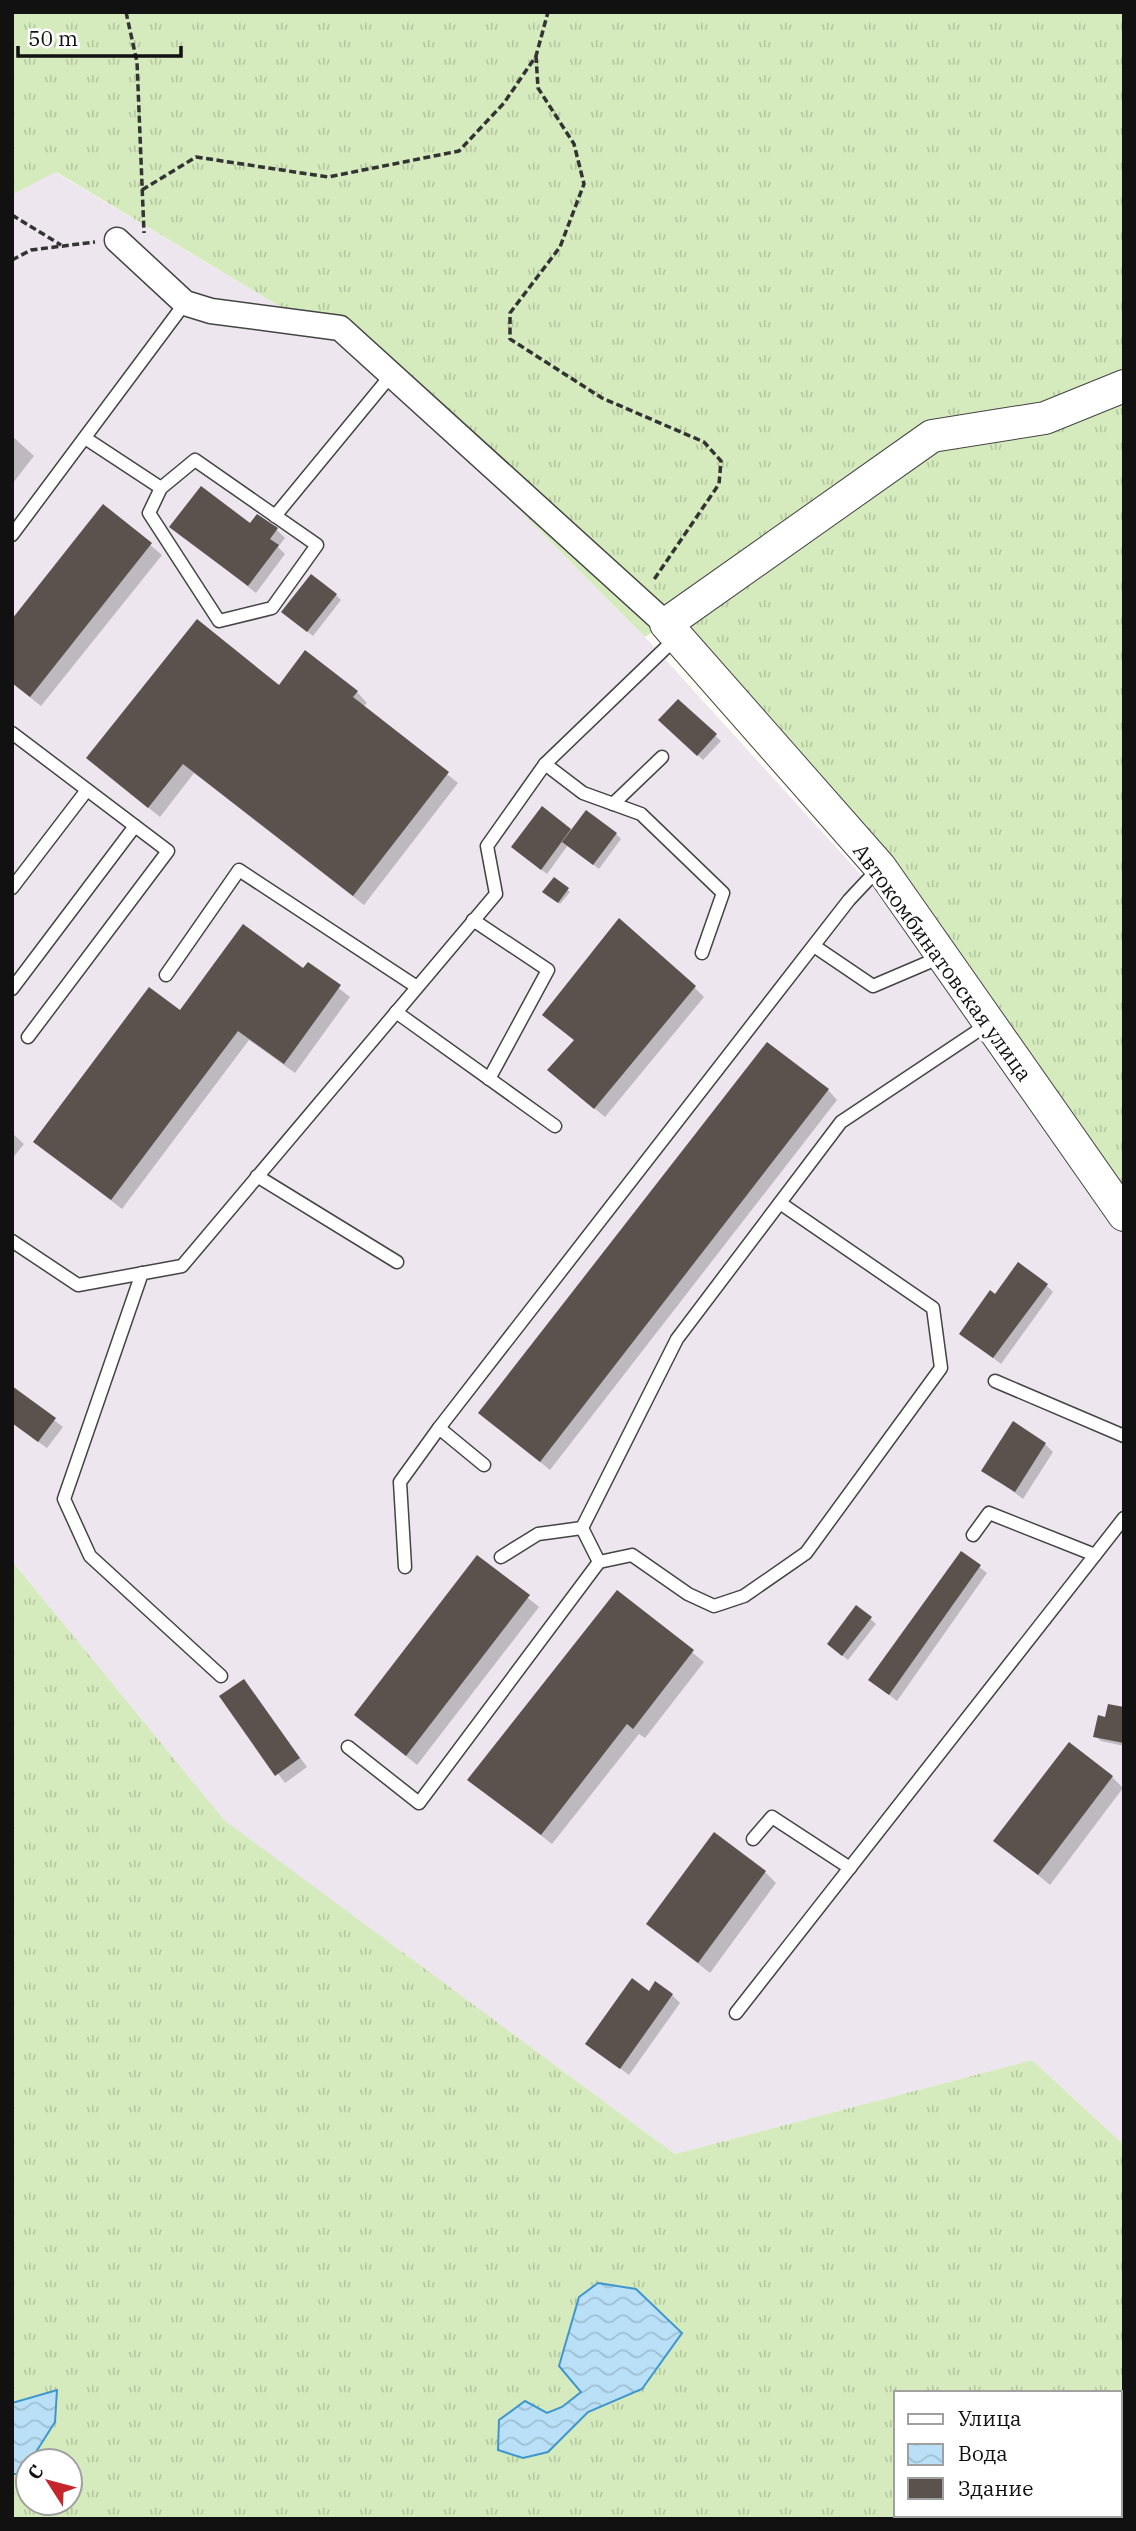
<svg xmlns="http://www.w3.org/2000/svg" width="1136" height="2531" font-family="'IBM Plex Serif',serif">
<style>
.industrial{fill:#eee6ef}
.grass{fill:url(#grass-tufts);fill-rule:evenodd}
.water{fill:url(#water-waves);stroke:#3f96cf;stroke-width:2}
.shadow{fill:#0003}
.building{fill:#5a524d}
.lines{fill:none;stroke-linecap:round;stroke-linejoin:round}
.service-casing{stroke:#444;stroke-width:15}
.minor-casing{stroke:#444;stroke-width:27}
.tertiary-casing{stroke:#444;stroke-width:34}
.path{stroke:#333;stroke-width:3.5;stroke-dasharray:7 3.5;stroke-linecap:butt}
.service{stroke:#fff;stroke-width:12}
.minor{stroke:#fff;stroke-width:24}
.tertiary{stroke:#fff;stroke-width:32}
.labels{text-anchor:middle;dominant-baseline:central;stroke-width:7;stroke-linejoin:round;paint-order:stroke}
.street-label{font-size:21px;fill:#111;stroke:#fff}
</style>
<defs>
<pattern id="grass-tufts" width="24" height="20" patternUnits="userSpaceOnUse" patternTransform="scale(1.75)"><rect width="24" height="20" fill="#d5ebbd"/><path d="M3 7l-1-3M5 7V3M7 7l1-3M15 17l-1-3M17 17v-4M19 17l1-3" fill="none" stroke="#b6c8a1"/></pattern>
<pattern id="water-waves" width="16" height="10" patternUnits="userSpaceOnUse" patternTransform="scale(1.75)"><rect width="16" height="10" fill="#b9e0f7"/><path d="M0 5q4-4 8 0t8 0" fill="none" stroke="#9ebfd3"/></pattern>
</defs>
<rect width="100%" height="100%" fill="#fffdf5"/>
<path class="industrial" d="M55,172L359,354L451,441L645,637L875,890L1124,1235V2145L1032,2060L675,2154L223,1820L12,1561V195Z"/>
<g class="grass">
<path d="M12,12H1124V1215L988,1024L666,624L645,637L451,441L359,354L56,172L12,195Z"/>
<path d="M12,1561L224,1820L675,2154L1032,2060L1124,2145V2519H12ZM896,2393H1120V2515H896ZM28,2461H70V2503H28Z"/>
</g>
<g class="water">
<path d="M598,2283L636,2289L682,2333L642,2389L588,2412L548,2452L523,2458L498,2450L499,2420L525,2401L547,2413L562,2407L581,2392L559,2366L579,2297Z"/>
<path d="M57,2390L55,2422L22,2474H12V2403Z"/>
</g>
<g class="shadow">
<path d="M12,436L34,456L12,484Z"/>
<path d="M104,506L162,555L41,706L12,683V621Z"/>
<path d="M250,526L277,530L285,538L278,547L285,554L256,593L172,527Z"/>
<path d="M336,595L341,600L313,636L289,617Z"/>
<path d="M279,687L357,692L367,703L363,707L458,783L364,905L194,773L160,817L99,768Z"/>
<path d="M678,701L721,741L703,760L660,720Z"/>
<path d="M542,809L572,831L616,834L621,839L599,869L568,845L547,874L518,852Z"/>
<path d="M554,879L570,892L560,904L545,892Z"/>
<path d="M308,964L350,997L295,1073L249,1040L122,1209L36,1142L180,1013L303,971Z"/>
<path d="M694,987L704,997L605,1117L559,1079L575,1041L554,1024Z"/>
<path d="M828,1090L837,1100L550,1470L480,1413Z"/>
<path d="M12,1133L24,1144L12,1159Z"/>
<path d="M1046,1285L1053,1292L1001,1364L961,1333L995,1296Z"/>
<path d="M12,1388L63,1427L47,1448L12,1423Z"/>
<path d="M1045,1444L1053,1452L1023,1499L984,1470Z"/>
<path d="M961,1553L987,1573L897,1701L870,1680Z"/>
<path d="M478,1557L539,1607L417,1765L356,1715Z"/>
<path d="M618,1592L704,1662L645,1738L639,1734L552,1844L469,1780Z"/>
<path d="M857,1607L876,1624L848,1660L834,1649Z"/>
<path d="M243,1681L307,1767L285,1783L221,1697Z"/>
<path d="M1124,1709V1746L1101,1741L1095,1736L1107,1719Z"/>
<path d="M1112,1777L1123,1788L1050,1885L996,1841Z"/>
<path d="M765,1872L776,1883L710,1973L648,1924Z"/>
<path d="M649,1993L672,1995L680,2003L629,2075L588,2044Z"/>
</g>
<g class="building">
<path d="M201,486L250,523L257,514L278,528L270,539L279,545L248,586L169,527Z"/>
<path d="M103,504L152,543L30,697L12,683V619Z"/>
<path d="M311,574L337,594L307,632L281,612Z"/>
<path d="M197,619L279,685L305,650L358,691L353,697L449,772L353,896L183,764L148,808L86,758Z"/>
<path d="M678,699L717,734L697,756L658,720Z"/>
<path d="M542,806L571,829L541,870L511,847Z"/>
<path d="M586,810L617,833L593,865L562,842Z"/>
<path d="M554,877L569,888L558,903L542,892Z"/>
<path d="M619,918L696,986L594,1109L547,1070L574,1040L542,1015Z"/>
<path d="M243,924L303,968L308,962L341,985L284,1064L238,1031L111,1200L33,1142L149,987L180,1010Z"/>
<path d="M767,1042L829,1089L540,1462L478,1413Z"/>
<path d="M1018,1262L1048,1284L993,1358L959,1334L990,1290L995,1294Z"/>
<path d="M12,1386L56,1418L38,1442L12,1423Z"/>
<path d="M1013,1421L1046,1443L1015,1492L981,1471Z"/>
<path d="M961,1551L981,1565L889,1695L868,1680Z"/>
<path d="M477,1555L530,1595L406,1756L354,1715Z"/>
<path d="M617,1590L694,1650L633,1729L627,1724L541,1835L467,1780Z"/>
<path d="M856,1605L872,1617L842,1656L827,1644Z"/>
<path d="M244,1679L300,1758L275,1776L219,1696Z"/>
<path d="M1108,1704L1124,1707V1743L1093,1737L1098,1715L1105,1717Z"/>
<path d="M1069,1742L1113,1776L1038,1875L993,1841Z"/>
<path d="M714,1832L766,1871L698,1963L646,1924Z"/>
<path d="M632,1978L649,1991L655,1981L673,1994L620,2069L585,2044Z"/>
</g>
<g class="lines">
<g class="service-casing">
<g id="service">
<path d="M85,438L161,488"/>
<path d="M195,460L317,545L272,608L219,621L149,513L161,488Z"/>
<path d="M275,516L392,374"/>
<path d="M12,535L185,303"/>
<path d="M12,733L168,851L28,1037"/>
<path d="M545,764L583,793L641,814L723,893L702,953"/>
<path d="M613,804L662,757"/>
<path d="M12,888L87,790"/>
<path d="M473,920L548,970L489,1079"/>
<path d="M814,946L873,986L941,957"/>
<path d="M166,975L239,870L417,987"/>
<path d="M12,989L135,826"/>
<path d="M396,1012L555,1126"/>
<path d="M257,1176L397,1262"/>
<path d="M12,1241L78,1285L182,1266L496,894L487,846L545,764L677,637"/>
<path d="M142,1273L64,1499L90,1556L221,1676"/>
<path d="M995,1381L1124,1436"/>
<path d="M439,1428L849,900L880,867"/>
<path d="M973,1535L989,1513L1095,1555"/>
<path d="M501,1557L538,1534L582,1528"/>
<path d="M599,1562L632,1555L688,1594L714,1606L744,1596L806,1553L941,1368L933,1308L780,1203"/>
<path d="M405,1567L400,1482L439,1428L484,1465"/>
<path d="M348,1747L419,1803L599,1562L582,1528L677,1339L841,1122L988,1024"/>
<path d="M753,1839L772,1817L850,1868"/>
<path d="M736,2013L1124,1518"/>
</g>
</g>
<g class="minor-casing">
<path id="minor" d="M117,240L185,303L211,311L340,328L666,624"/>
</g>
<g class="tertiary-casing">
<path id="tertiary" d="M1124,386L1045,418L932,436L666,624L880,867L1124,1215"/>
</g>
<g class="path">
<path d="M126,12L137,62L144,233"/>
<path d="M536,56L538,88L574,144L584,184L560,247L510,313V339L602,398L704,442L721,461L719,484L653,581"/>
<path d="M142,190L196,157L328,177L459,151L504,103L536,56L548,12"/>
<path d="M12,215L61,245"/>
<path d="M12,260L31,250L95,242"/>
</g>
<use href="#service" class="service"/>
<use href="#minor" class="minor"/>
<use href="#tertiary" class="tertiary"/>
</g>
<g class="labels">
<g class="street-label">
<text transform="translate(943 962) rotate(54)">Автокомбинатовская улица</text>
</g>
</g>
<rect width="1136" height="2531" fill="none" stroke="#111111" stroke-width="28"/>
<rect x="894" y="2391" width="228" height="126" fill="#ffffff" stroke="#a0a0a0" stroke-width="2"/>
<rect x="908" y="2414" width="35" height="10" fill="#ffffff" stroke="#a0a0a0" stroke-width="2"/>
<text x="958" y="2426" font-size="21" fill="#111111">Улица</text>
<rect x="908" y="2444" width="35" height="21" fill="url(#water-waves)" stroke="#a0a0a0" stroke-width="2"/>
<text x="958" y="2461" font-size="21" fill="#111111">Вода</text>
<rect x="908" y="2478" width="35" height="21" fill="#5a524d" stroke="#a0a0a0" stroke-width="2"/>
<text x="958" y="2496" font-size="21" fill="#111111">Здание</text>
<g transform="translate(49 2482) rotate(306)"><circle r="33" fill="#ffffff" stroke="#a0a0a0" stroke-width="2"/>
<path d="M0-5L12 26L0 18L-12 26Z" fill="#c4262e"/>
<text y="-10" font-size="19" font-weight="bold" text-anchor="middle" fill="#111111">С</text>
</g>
<path d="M18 46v10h163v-10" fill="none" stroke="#111111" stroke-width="3.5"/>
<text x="28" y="46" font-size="21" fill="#111111" stroke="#ffffff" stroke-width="5" paint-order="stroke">50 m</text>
</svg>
